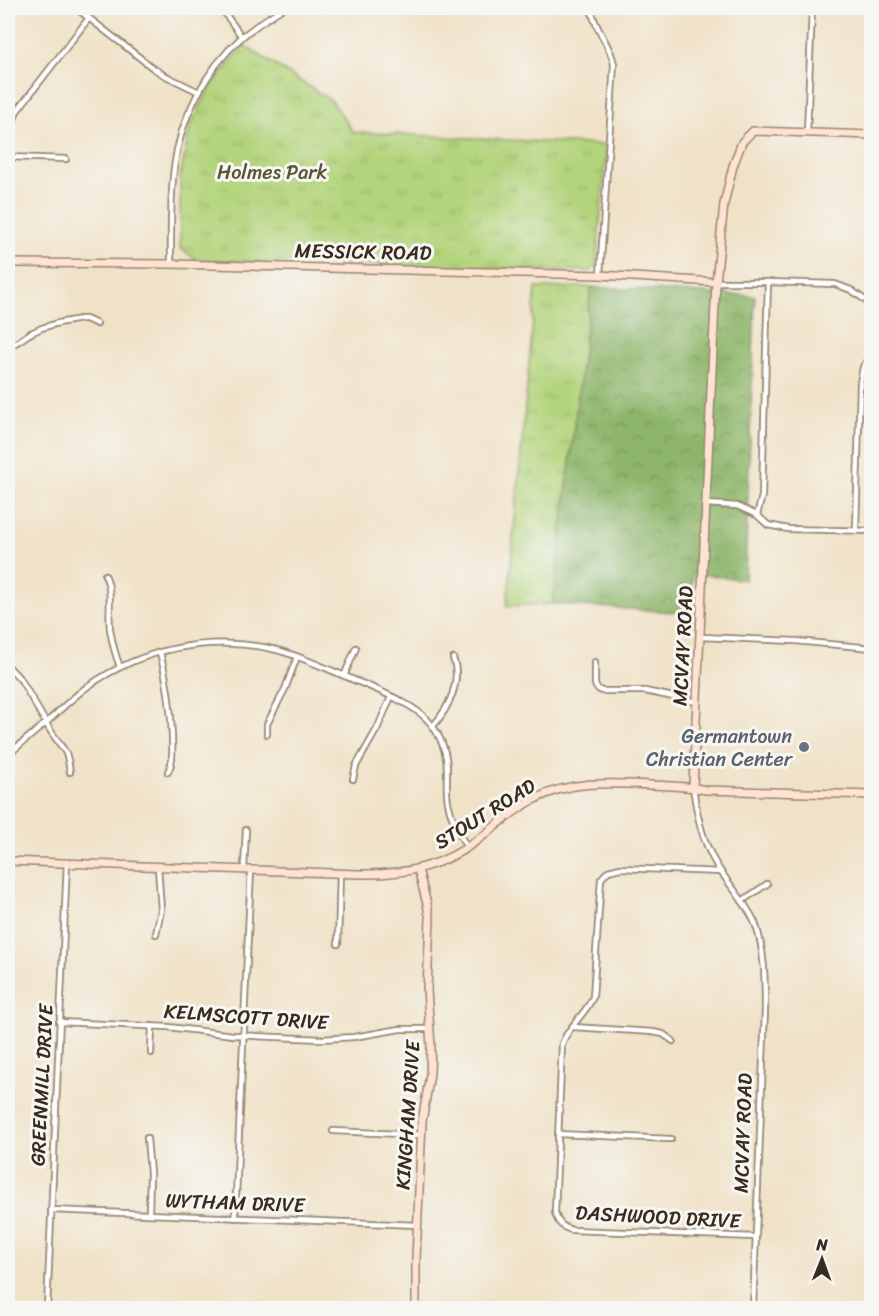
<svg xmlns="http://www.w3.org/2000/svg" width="879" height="1316" font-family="Sriracha,sans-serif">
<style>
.grass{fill:url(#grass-tufts);stroke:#777f4c;stroke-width:1.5}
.forest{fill:url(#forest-crowns);stroke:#647044;stroke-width:1.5}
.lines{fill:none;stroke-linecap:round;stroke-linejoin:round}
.street-casing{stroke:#968672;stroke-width:8}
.secondary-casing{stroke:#968672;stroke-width:10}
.street{stroke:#fff;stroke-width:4.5}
.secondary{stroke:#fee3d2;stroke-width:7}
.worship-dot{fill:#6b7280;stroke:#f6f6f2;stroke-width:2}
.labels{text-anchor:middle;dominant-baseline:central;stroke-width:6;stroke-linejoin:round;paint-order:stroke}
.park-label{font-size:20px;fill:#595435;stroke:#f6f6f2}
.street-label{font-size:20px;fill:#3b2a1e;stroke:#f6f6f2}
.worship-label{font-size:20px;fill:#5b616d;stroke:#f6f6f2;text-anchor:end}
</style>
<defs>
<pattern id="grass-tufts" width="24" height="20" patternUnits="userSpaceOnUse" patternTransform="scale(1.5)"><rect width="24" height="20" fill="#b3d47b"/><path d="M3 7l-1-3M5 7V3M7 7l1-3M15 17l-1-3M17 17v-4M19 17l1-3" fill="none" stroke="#9bb66a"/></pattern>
<pattern id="forest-crowns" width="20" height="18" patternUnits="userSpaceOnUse" patternTransform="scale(1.5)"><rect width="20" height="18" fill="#8eb66b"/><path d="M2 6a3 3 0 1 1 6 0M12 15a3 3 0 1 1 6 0" fill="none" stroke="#759457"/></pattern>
</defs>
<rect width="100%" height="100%" fill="#f6f6f2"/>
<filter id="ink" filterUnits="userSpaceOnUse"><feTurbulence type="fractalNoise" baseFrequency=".0167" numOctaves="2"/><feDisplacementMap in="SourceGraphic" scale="12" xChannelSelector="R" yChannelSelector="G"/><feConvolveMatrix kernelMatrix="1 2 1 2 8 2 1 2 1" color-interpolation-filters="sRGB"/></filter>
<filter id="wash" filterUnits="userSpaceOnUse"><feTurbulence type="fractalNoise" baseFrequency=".008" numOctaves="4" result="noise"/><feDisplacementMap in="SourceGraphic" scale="24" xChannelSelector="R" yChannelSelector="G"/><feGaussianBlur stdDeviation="1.35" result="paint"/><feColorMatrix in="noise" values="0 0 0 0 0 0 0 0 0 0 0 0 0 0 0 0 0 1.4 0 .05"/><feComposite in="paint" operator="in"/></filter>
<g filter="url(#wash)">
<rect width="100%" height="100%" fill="#f0e2c7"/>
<g class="grass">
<path d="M243,45L332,101L353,132L607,145L596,266L591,271L197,260L180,248V177L190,127L209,89Z"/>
<path d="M591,287L553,604L507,606L536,288Z"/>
</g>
<path class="forest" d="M591,287L755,296L745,580L693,573L690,613L553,604Z"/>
</g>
<g filter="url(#ink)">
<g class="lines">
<g class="street-casing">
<g id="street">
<path d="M76,8L153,68L164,75L199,92"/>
<path d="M221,8L242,37"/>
<path d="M591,8C594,29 610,43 614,64L600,275"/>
<path d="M807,132L812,8"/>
<path d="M8,157L11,127L17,111L89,18"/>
<path d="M8,157L66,159"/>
<path d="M171,264C171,232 170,200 174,168C180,119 205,70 242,37C255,26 269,17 283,8"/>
<path d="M716,282H768"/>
<path d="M8,346C18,344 24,336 33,332C48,324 64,322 81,319H86L97,324"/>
<path d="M707,504L737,506L757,515L768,525L788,529L872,531"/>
<path d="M757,515L762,496L768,282L835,284L851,290L872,305"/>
<path d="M856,530L860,383L863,367L872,353"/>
<path d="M105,575C113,591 108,611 110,629C112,642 115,654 120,667"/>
<path d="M701,637L795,641L872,648"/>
<path d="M160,652C167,680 171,706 172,736C172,749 174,760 168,772"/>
<path d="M595,662V684L596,687L601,691H645L697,702"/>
<path d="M8,666L21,680L50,730L66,753L68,760L70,772"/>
<path d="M344,676L356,648"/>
<path d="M433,726C449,708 462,681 453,658"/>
<path d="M267,734V724L285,689L297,657"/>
<path d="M8,755C20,744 33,734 46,723C59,711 72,698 87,687C142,648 211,634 277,650C300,656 322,667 345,676C369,687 416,703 431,724C441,737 447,753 447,770C447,781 446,791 448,802C451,819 459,833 467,848"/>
<path d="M353,779L356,766L377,729L391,697"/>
<path d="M693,787C697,815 702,841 717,866C729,885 746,902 755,923C765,949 765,982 765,1010L753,1308"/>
<path d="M244,869L246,830"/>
<path d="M721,872L620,868L608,871L601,879L593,997C586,1014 568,1026 562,1044L555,1212C557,1222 562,1228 572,1230L755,1237"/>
<path d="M742,901L767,884"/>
<path d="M156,934L161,910L158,867"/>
<path d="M338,944L340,873"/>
<path d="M59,1022L168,1027L233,1035L322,1039L354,1037L400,1029H430"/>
<path d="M573,1027L653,1032L663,1034L673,1041"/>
<path d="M151,1053L152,1026"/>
<path d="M333,1131L421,1135"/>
<path d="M558,1134L671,1139"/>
<path d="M147,1138L150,1173L149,1214"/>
<path d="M51,1210L417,1225"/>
<path d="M235,1218L251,870"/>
<path d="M47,1308L67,863"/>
</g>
</g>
<g class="secondary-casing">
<g id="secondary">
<path d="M8,263L171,264L600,275L716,282"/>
<path d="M693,787L716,282L724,204L733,166L742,142L753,131L872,135"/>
<path d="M8,861L359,874C405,875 443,867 479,839C498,825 514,809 535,799C572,780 611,783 652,785C670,786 688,786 706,790L872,795"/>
<path d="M416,1308V1259L422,1122L430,1074L431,1045L427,990L430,919L427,904L418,869"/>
</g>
</g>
<use href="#street" class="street"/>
<use href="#secondary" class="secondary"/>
</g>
</g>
<circle class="worship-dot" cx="804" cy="747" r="6"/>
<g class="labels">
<g class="park-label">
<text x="272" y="172">Holmes Park</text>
</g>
<g class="street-label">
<text transform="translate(363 252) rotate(1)">MESSICK ROAD</text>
<text transform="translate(683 646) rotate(-87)">MCVAY ROAD</text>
<text transform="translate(485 814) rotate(-32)">STOUT ROAD</text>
<text transform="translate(246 1017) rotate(4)">KELMSCOTT DRIVE</text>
<text transform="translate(42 1085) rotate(-87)">GREENMILL DRIVE</text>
<text transform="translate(408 1115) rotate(-86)">KINGHAM DRIVE</text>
<text transform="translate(743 1133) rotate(-88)">MCVAY ROAD</text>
<text transform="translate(235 1203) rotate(2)">WYTHAM DRIVE</text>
<text transform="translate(658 1217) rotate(3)">DASHWOOD DRIVE</text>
</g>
<g class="worship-label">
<text x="792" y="736">Germantown<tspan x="792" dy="23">Christian Center</tspan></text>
</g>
</g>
<rect width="879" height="1316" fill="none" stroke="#f6f6f2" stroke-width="30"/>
<g transform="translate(822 1259) rotate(1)" stroke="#f6f6f2" stroke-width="4.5" paint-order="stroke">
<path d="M0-4.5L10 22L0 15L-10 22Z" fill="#3b2a1e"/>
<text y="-9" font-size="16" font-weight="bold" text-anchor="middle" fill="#3b2a1e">N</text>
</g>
</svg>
